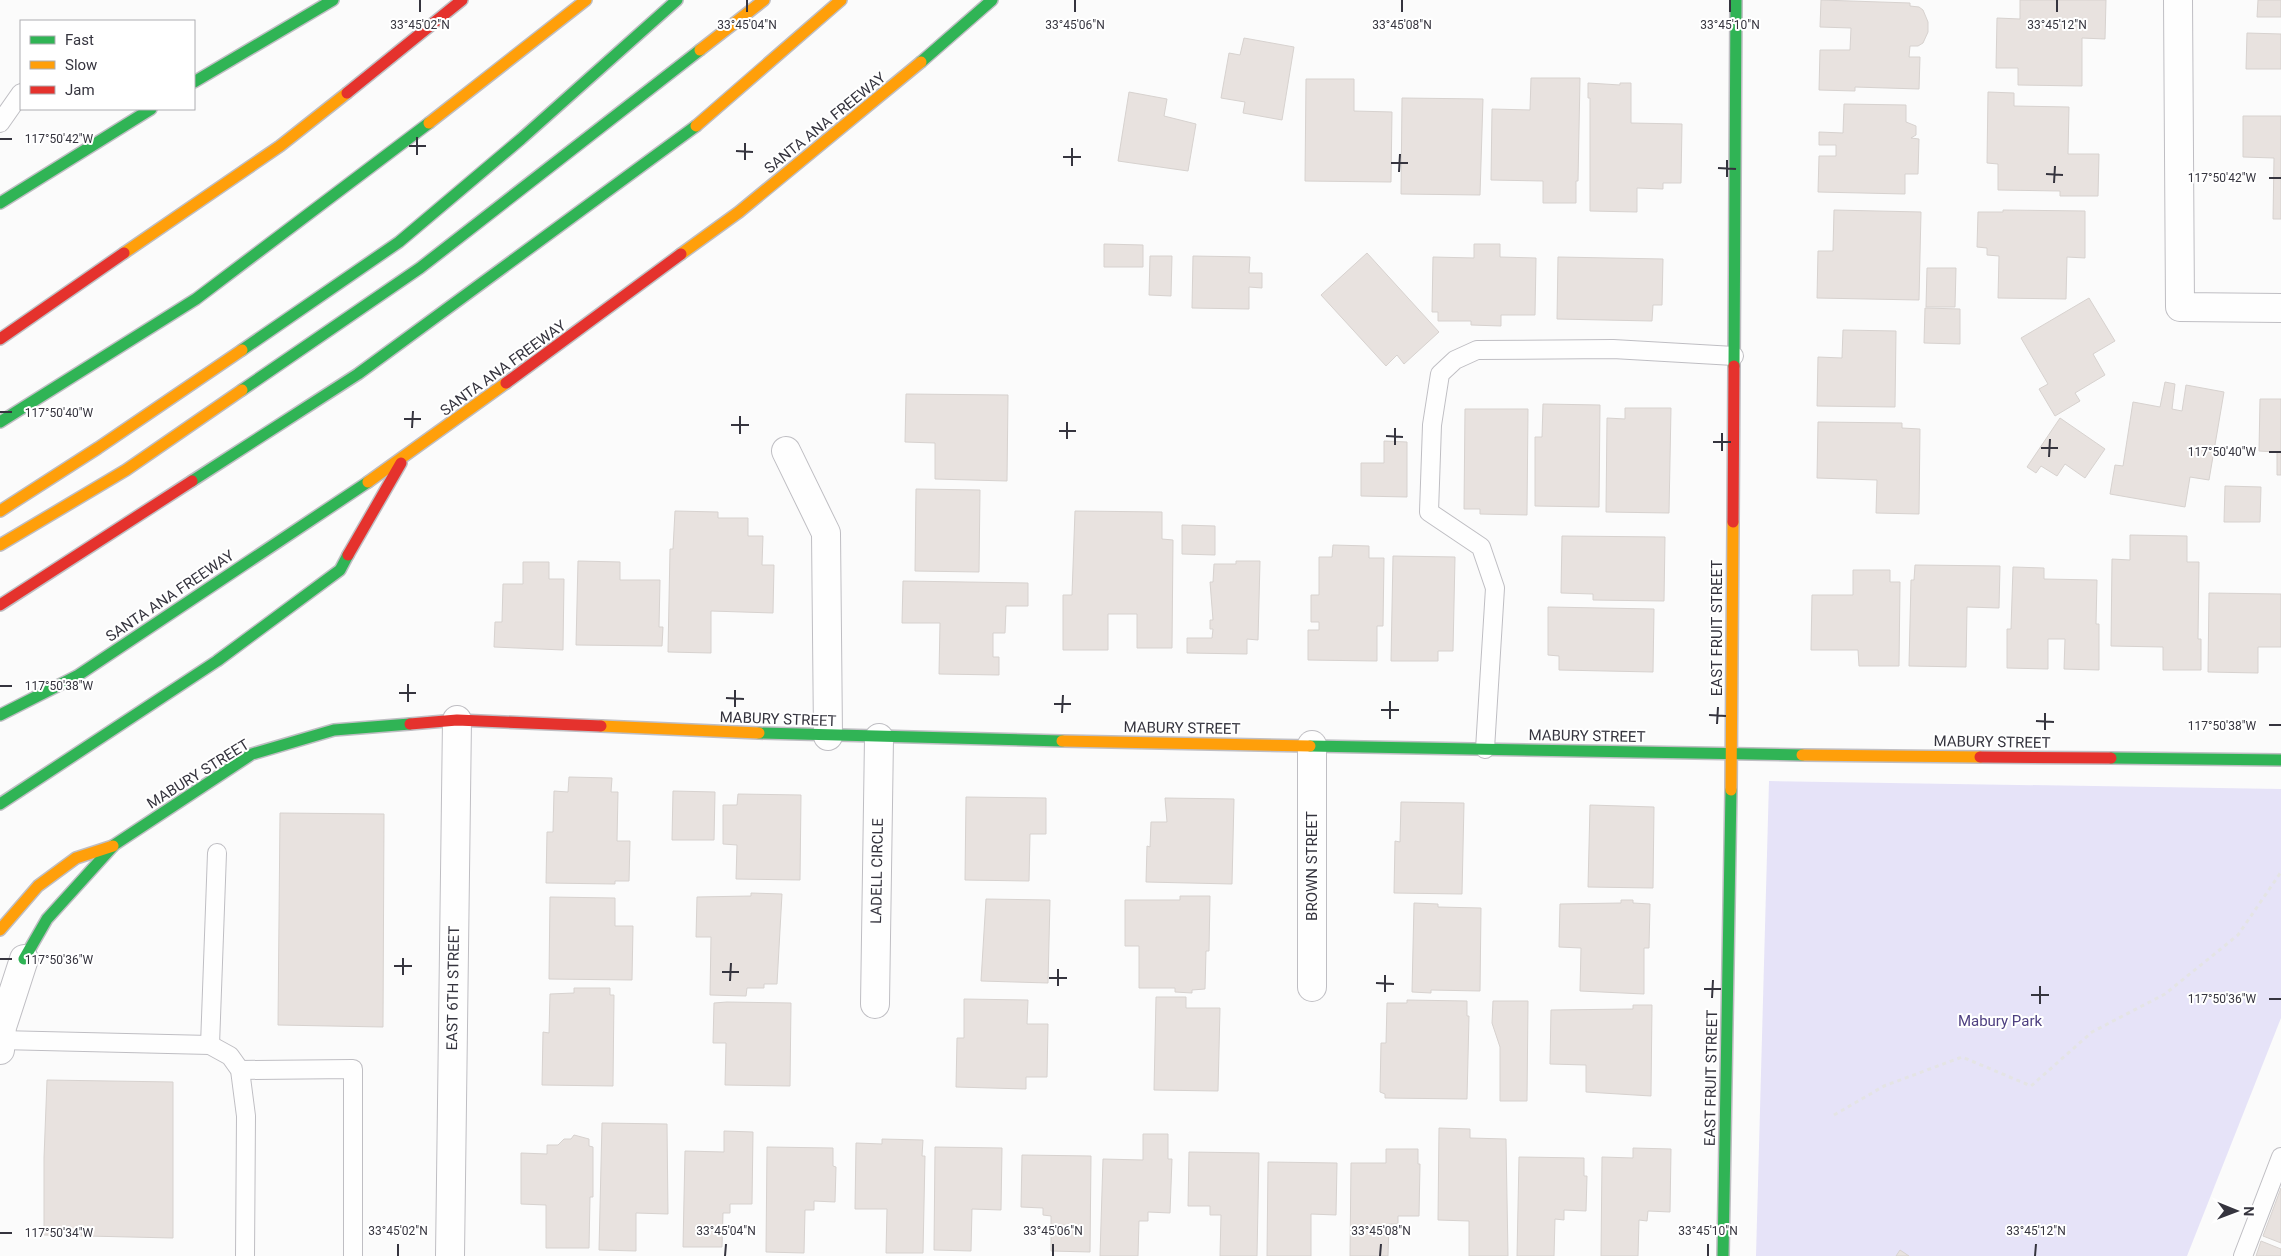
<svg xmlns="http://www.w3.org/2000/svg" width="2281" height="1256" font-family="Roboto,sans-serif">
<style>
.green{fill:#e6e3f8}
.building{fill:#e8e2df;stroke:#d7d2cf}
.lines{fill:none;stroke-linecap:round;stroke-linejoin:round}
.lane-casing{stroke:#bfbec3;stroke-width:20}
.street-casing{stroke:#bfbec3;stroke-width:30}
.fast-casing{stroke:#bfbec3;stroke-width:14}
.slow-casing{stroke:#bfbec3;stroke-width:14}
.jam-casing{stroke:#bfbec3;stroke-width:14}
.path{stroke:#e4e4e4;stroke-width:3;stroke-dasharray:4 4;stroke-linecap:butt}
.lane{stroke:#fefefe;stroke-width:18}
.street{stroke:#fefefe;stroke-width:28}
.fast{stroke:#30b455;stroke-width:11}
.slow{stroke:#ff9f0a;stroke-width:11}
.jam{stroke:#e5322d;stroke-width:11}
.ticks{fill:none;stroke:#35343e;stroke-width:2}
.labels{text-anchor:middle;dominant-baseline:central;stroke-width:4;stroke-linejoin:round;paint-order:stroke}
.street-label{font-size:15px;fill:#35343e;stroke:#fff}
.park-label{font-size:15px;fill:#4d3f80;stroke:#fff}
.ticks-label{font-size:12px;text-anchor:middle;fill:#35343e;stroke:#fff;stroke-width:4;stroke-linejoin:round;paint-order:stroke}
</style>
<rect width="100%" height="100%" fill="#fbfbfb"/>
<path class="green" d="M1769,781L2281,789V1018L2187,1256H1756Z"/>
<g class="building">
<path d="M1821,0L1910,3V6L1919,7L1923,10L1928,22V32L1923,43L1918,46H1910L1909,57H1920L1919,89L1855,87V91L1819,90L1820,50H1850L1851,28L1820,27Z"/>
<path d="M2020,0H2106L2105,39L2082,38V86L2018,85V68H1996L1997,18L2020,19Z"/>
<path d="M2258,0H2281V17H2257Z"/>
<path d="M2247,33L2281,34V69H2246Z"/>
<path d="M1244,38L1294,47L1282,120L1243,113L1245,102L1221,98L1229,53L1240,55Z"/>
<path d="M1531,78H1580L1578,181H1576V203H1543V181L1491,180L1492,109L1530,110Z"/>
<path d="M1306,79H1354V111L1392,112L1391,182L1305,181Z"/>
<path d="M1588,83L1620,85V83H1631V123L1682,124L1681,183H1663V189L1637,188V212L1590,211V98H1588Z"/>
<path d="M1129,92L1167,99L1164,116L1196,124L1188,171L1118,161Z"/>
<path d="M1988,92L2014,93V106L2069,107L2068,154H2099L2098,196H2060V191L1998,190V164L1987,163Z"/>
<path d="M1402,98L1483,99L1480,195L1401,194Z"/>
<path d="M1844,104L1906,105V122L1916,126V135L1911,138L1919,139L1918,174H1905V194L1818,192L1819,156H1836V145H1819V132L1843,133Z"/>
<path d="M2243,116H2281V219H2273L2274,158L2243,157Z"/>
<path d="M1834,210L1921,212L1919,300L1817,298L1818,251H1833Z"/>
<path d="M2003,210L2085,211V258L2067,257L2066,299L1998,298L1999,256L1987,255V248L1977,247L1978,212H2003Z"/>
<path d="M1104,244L1143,245V267H1104Z"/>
<path d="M1474,244H1500V257L1536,258L1535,315H1501V326L1471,325V321H1438V312H1432L1433,257L1474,258Z"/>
<path d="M1367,253L1439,332L1404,364L1397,355L1386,366L1321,295Z"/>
<path d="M1150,256H1172L1171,296L1149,295Z"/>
<path d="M1193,256L1250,257L1249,273H1262V288L1249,287V309L1192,308Z"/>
<path d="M1558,257L1663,259L1662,305H1653L1652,321L1557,319Z"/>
<path d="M1927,268H1956L1955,307H1926Z"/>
<path d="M2089,298L2115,341L2093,354L2105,375L2075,393L2080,401L2055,416L2039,389L2048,384L2021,338Z"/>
<path d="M1925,308L1960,309V344L1924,343Z"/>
<path d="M1843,330L1896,331L1895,407L1817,406L1818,357L1842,358Z"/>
<path d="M2165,382L2175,384L2172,409L2182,411L2186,385L2224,392L2209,480L2190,477L2185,507L2110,494L2115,465L2123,466L2133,402L2160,407Z"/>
<path d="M906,394L1008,395L1007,481L935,479V443L905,442Z"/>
<path d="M2260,399H2281V475H2277V452L2259,451Z"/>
<path d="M1543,404L1600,405L1599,507L1535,506V437H1542Z"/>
<path d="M1625,408H1671L1669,513L1606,512L1607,418L1625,419Z"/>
<path d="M1465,409H1528L1527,515L1480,514V509H1464Z"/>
<path d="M2060,418L2105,449L2085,478L2065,464L2057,476L2041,466L2036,473L2027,467Z"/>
<path d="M1818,422L1902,423V428L1920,429L1919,514L1876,513L1877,480L1817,478Z"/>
<path d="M1384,441L1407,442V497L1361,496V463H1384Z"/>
<path d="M2225,486L2261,487L2260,522H2224Z"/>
<path d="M916,489L980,490L979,572L915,571Z"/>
<path d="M675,511L718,512V518H748V536H763L762,565H774L773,613L711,611V653L668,652L670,549H673Z"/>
<path d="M1075,511L1162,512V539L1173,540L1172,648H1137V614H1108V650H1063V595H1072Z"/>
<path d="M1182,525L1215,526V555L1182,554Z"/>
<path d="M2130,535L2187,536V562H2199L2198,639H2201V670H2163V647L2111,646L2112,559L2130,560Z"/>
<path d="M1562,536L1665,537L1664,601L1593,600V594L1561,593Z"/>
<path d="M1333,545L1369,546V558H1384L1383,626H1377V661L1308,660V630H1319V622H1311V595H1319V557H1332Z"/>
<path d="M1393,556L1455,557L1453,651H1438V661H1391Z"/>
<path d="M578,561L620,562V580H660L659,627H663L662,646L576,645Z"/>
<path d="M1236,561H1260L1258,640L1247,639V654L1187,653V638H1212L1213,629H1210V620H1213L1210,582H1213L1214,564H1236Z"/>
<path d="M523,562H549V579H564L563,650L494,647L495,622H502L503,584H523Z"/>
<path d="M1915,565L2000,566L1999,608L1967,607L1966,667L1909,666L1911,580H1914Z"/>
<path d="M2013,567L2044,568V579L2097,580L2096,624H2099V670L2064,669L2065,639H2048V669L2007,668V629H2011Z"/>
<path d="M1853,570H1890V582H1900L1899,666H1859L1858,650H1811L1812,595H1853Z"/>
<path d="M903,581L1028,583V606H1006L1005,633H993V657H999V675L939,674L940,623H902Z"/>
<path d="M2209,593L2281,594V647H2258V673L2208,672Z"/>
<path d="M1548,607L1654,609L1653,672L1559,670V656L1548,655Z"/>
<path d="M569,777L612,778L611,792H618L617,841H630L629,881H615V884L546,883L547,832H553L554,791L568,792Z"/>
<path d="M673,791L715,792L714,840H672Z"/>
<path d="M738,794L801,795L800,880L736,879L737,845L723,844V805H737Z"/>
<path d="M966,797L1046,798V834H1030L1029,881L965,880Z"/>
<path d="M1165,798L1234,799L1232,884L1146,882L1147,846L1150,847L1151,822H1167Z"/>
<path d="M1401,802L1464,803L1462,894L1394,893L1395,841L1400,842Z"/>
<path d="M1590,805L1654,807L1653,888L1588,887Z"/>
<path d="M280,813L384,814L383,1027L278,1025Z"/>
<path d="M751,893L782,894L777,984H764V988H747L746,996L710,995L711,937H696L697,897L751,896Z"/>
<path d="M1180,896H1210L1209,951H1206L1205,989L1192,990V993L1175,992V988H1139V946H1125V900H1180Z"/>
<path d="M550,897L615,898V926H633L632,980L549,979Z"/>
<path d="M986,899L1050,900L1048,983L981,981Z"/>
<path d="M1621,900H1633V903L1650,904L1649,948H1644V994L1580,991L1581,948L1559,947L1560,904L1621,903Z"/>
<path d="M1414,903L1438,904V907L1481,908L1480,991L1431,990V993L1412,992Z"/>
<path d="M574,988H610V995H614L613,1086L542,1085L543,1032L549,1033L550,994L574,993Z"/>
<path d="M1156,997H1186V1008H1220L1218,1091L1154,1090Z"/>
<path d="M964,999L1028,1000L1027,1024H1048L1047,1077H1026V1089L956,1087L957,1038H964Z"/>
<path d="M1407,1000L1467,1001V1016H1469L1467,1099L1385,1098V1094L1380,1092L1381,1043H1386L1387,1003H1407Z"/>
<path d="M1493,1001H1528L1527,1101H1500V1047L1492,1023Z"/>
<path d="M727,1002L791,1003L790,1086L725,1085L726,1043H713L714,1003Z"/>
<path d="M1633,1005H1652L1651,1096L1586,1092V1065L1550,1064L1551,1010L1633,1009Z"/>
<path d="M47,1080L173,1082V1238L44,1235V1158Z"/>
<path d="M602,1123L667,1124L668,1214L636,1213V1251L599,1250Z"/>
<path d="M1439,1128L1470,1129V1138L1506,1139L1508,1256H1469V1221L1438,1220Z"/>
<path d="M724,1131L753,1132L752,1204H730V1213H723L722,1247H683L685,1151L724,1152Z"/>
<path d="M1143,1134H1168V1159H1172L1170,1213L1148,1212V1221H1139L1138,1256H1100L1103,1159L1143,1160Z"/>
<path d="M574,1135L589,1139V1146L593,1147V1197H590L589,1248H546V1205L521,1204V1153L547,1154V1145H558L564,1139H571Z"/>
<path d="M882,1139L923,1140L922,1156H925L923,1253H886L887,1209H855L856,1143L882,1144Z"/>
<path d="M767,1147L833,1148V1166L836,1167L835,1202L814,1201V1210H805L804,1253L766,1252Z"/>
<path d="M935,1147L1002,1148L1001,1210L972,1209L971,1251L934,1250Z"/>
<path d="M1633,1148L1671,1149L1670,1212L1648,1211L1647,1221L1639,1220L1638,1256H1601L1602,1157L1633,1158Z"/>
<path d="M1386,1149H1418V1164H1420L1419,1216H1398V1224H1389L1388,1256H1350L1351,1163H1386Z"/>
<path d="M1189,1152L1259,1153L1257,1256H1220L1221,1215H1210V1206H1188Z"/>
<path d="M1022,1155L1091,1156L1090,1252L1051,1251V1216L1043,1215V1208L1021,1207Z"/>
<path d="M1519,1157L1584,1158V1176H1587L1586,1211L1564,1210V1220L1555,1219L1554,1256H1517Z"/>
<path d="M1268,1162L1337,1163L1336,1215L1311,1214V1256H1267Z"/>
<path d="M2281,1188V1243L2263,1236Z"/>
<path d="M2261,1241L2281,1249V1256H2256Z"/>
<path d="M1900,1250L1909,1256H1896Z"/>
</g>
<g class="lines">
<g class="lane-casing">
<g id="lane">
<path d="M0,123L21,93"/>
<path d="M1485,749L1495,588L1481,547L1429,512L1432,425L1440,374L1455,360L1477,350L1613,349L1734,356"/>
<path d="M0,1040L210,1045L230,1056L240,1070L246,1116L245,1256"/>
<path d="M210,1045L217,853"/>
<path d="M240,1070L353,1069V1256"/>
<path d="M2243,1256L2281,1157"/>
</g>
</g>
<g class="street-casing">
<g id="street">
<path d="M2178,0L2180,307L2281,308"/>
<path d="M786,451L826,533L828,736"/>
<path d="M1312,987V745"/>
<path d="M875,1004L879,738"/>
<path d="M0,1050L2,1027L24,959"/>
<path d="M450,1256L457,720"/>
</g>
</g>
<g class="fast-casing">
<g id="fast">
<path d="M921,62L992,0"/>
<path d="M194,82L333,0"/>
<path d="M0,203L151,109"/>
<path d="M242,350L399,242L521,139L677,0"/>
<path d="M1734,366L1736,0"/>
<path d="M242,390L420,268L700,50"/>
<path d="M0,422L196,299L429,123"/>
<path d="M192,481L358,374L696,126"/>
<path d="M0,715L77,676L368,482"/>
<path d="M759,733L1062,741"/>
<path d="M1310,746L1802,755"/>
<path d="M2111,758L2281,760"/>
<path d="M0,804L217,661L340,570L348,555"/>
<path d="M24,959L47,919L114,845L252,754L334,730L410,724"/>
<path d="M1723,1256L1731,790"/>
</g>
</g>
<g class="slow-casing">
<g id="slow">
<path d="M700,50L764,0"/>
<path d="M429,123L586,0"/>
<path d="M696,126L841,0"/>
<path d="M124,253L280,146L347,93"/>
<path d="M681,254L739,212L921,62"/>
<path d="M368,482L506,383"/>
<path d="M0,511L98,448L242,350"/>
<path d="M0,545L126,470L242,390"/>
<path d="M601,726L759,733"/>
<path d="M1062,741L1310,746"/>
<path d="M1802,755L1980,757"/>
<path d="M1731,790L1733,522"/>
<path d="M0,930L38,886L76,858L113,846"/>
</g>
</g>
<g class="jam-casing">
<g id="jam">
<path d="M347,93L462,0"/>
<path d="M0,339L124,253"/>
<path d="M506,383L681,254"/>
<path d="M1733,522L1734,366"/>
<path d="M348,555L401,463"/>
<path d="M0,605L192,481"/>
<path d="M410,724L457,720L601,726"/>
<path d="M1980,757L2111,758"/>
</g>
</g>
<path class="path" d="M1834,1115L1884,1086L1962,1057L2031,1086L2092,1032L2165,994L2238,935L2281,872"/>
<use href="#lane" class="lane"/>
<use href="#street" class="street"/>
<use href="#fast" class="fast"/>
<use href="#slow" class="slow"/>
<use href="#jam" class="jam"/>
</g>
<path class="ticks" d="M420,12V0M747,12V0M1075,12V0M1402,12V0M1730,12V0M2057,12V0M0,139H12M409,146H426M736,151L753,152M417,155V137M1063,157H1081M745,160V143M1391,163H1408M1072,166V148M1718,168L1736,169M1399,172L1400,154M2046,174L2063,175M1727,177V160M2269,178H2281M2054,183L2055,166M0,412H12M404,419H421M731,425H749M412,428L413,411M1059,431H1076M740,434V416M1386,436L1403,437M1067,439V422M1713,442H1731M1395,445V428M2041,448H2058M1722,451V433M2269,452H2281M2049,457L2050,439M0,686H12M399,693H416M726,698L744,699M408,702V684M1054,704H1071M735,707V690M1381,710H1399M1062,713L1063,695M1709,715L1726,716M1390,719V701M2036,721L2054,722M1717,724L1718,707M2269,725H2281M2045,730V713M0,959H12M394,966H412M722,972H739M403,975V958M1049,978H1067M730,981L731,963M1376,983L1394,984M1058,986V969M1704,989H1721M1385,992V975M2031,995H2049M1712,998L1713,980M2269,999H2281M2040,1004V986M0,1233H12M398,1256V1244M725,1256L726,1244M1053,1256V1244M1380,1256L1381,1244M1708,1256V1244M2035,1256L2036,1244"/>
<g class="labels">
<g class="street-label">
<text transform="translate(825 123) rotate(-39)">SANTA ANA FREEWAY</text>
<text transform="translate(503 368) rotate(-36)">SANTA ANA FREEWAY</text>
<text transform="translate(170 596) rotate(-34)">SANTA ANA FREEWAY</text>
<text transform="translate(1717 628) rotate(-90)">EAST FRUIT STREET</text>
<text transform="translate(778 719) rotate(2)">MABURY STREET</text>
<text transform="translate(1182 728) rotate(1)">MABURY STREET</text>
<text transform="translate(1587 736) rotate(1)">MABURY STREET</text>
<text transform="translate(1992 742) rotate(1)">MABURY STREET</text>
<text transform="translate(198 774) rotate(-32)">MABURY STREET</text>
<text transform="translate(1312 866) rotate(-90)">BROWN STREET</text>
<text transform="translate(877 871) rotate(-89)">LADELL CIRCLE</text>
<text transform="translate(453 988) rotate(-89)">EAST 6TH STREET</text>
<text transform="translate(1711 1078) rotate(-89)">EAST FRUIT STREET</text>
</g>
<g class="park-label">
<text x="2000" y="1021">Mabury Park</text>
</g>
</g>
<g class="ticks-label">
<text x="420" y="29">33°45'02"N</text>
<text x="747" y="29">33°45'04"N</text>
<text x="1075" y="29">33°45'06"N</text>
<text x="1402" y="29">33°45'08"N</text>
<text x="1730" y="29">33°45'10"N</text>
<text x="2057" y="29">33°45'12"N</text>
<text x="59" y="143">117°50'42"W</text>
<text x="2222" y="182">117°50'42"W</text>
<text x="59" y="417">117°50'40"W</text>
<text x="2222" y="456">117°50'40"W</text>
<text x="59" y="690">117°50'38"W</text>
<text x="2222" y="730">117°50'38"W</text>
<text x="59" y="964">117°50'36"W</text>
<text x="2222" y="1003">117°50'36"W</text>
<text x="398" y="1235">33°45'02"N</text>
<text x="726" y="1235">33°45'04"N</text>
<text x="1053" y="1235">33°45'06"N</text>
<text x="1381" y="1235">33°45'08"N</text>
<text x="1708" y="1235">33°45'10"N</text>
<text x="2036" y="1235">33°45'12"N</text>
<text x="59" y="1237">117°50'34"W</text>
</g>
<rect x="20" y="20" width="175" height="90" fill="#ffffff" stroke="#aeaeb2"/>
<rect x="30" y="36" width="25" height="8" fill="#30b455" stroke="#aeaeb2"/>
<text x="65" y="45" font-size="15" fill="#35343e">Fast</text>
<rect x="30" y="61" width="25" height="8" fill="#ff9f0a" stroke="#aeaeb2"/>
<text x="65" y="70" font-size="15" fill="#35343e">Slow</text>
<rect x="30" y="86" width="25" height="8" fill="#e5322d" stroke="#aeaeb2"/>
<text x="65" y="95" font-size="15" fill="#35343e">Jam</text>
<g transform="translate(2236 1211) rotate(91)" stroke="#ffffff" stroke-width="4" paint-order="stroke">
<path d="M0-4L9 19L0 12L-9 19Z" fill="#35343e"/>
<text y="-8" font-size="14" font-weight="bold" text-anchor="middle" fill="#35343e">N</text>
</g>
</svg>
